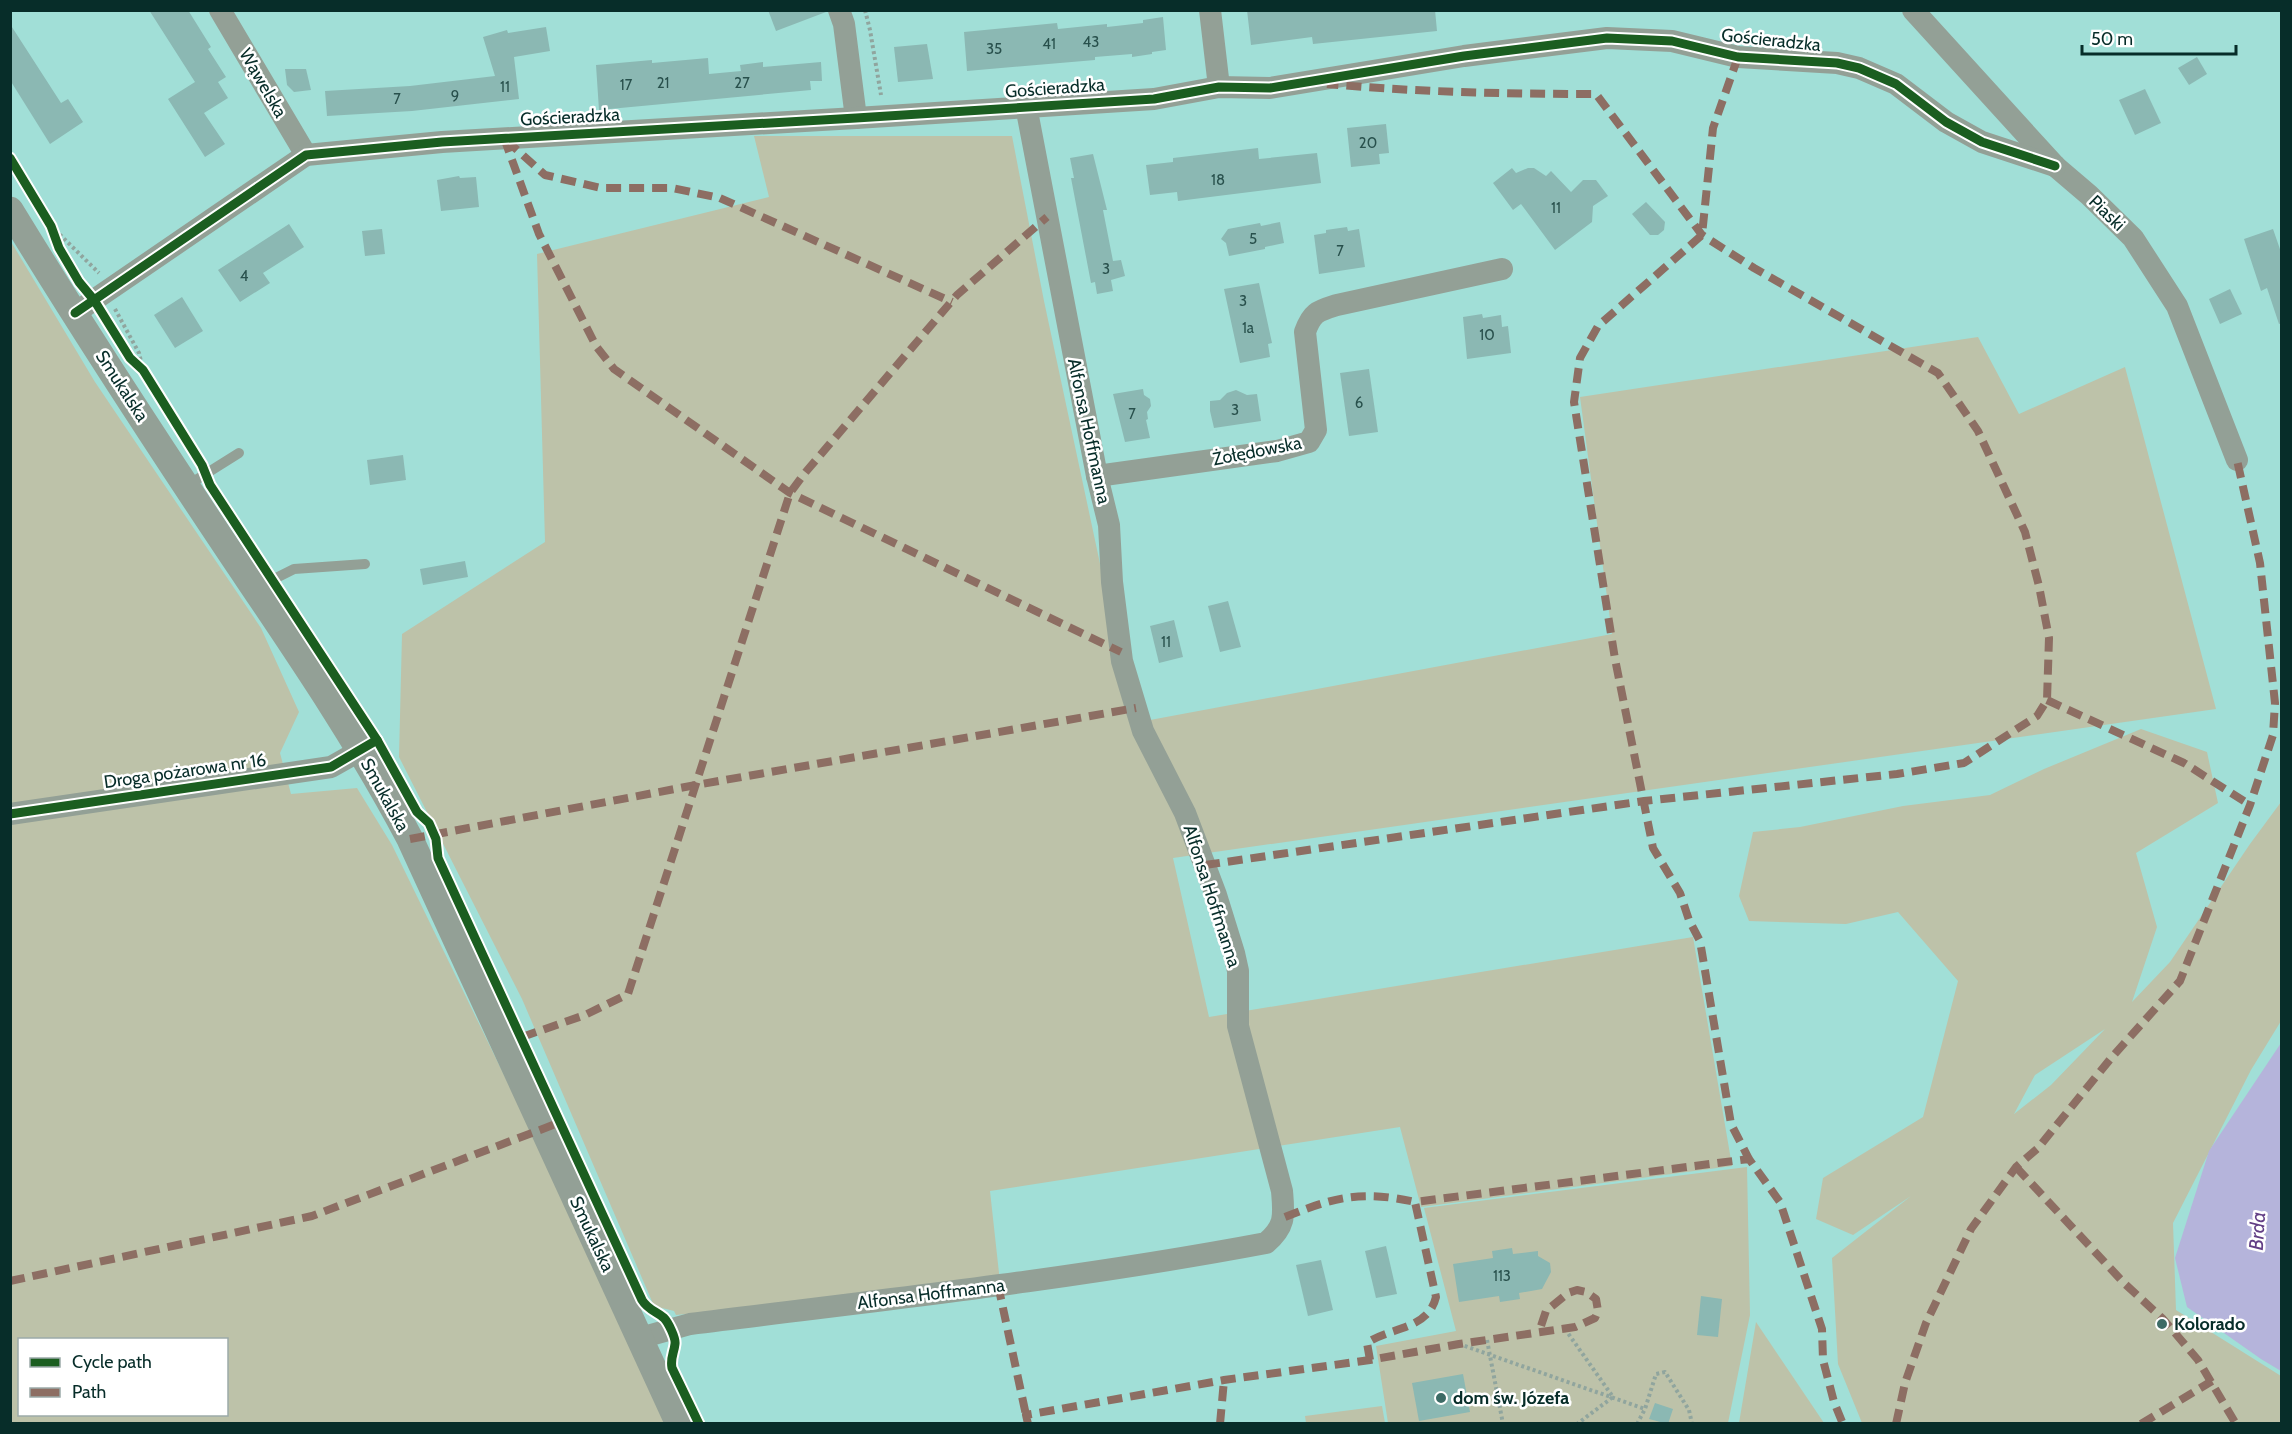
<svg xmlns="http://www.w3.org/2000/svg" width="2292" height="1434" font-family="Cabin,sans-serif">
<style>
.green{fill:#bdc2a9;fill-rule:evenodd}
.water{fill:#b5b4db}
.building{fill:#8bb8b3}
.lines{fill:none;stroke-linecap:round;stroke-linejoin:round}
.path{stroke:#90a59e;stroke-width:4;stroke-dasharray:3 3;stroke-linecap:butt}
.service{stroke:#93a096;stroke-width:10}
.minor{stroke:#93a096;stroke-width:22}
.tertiary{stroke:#93a096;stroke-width:27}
.quiet{stroke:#8d6e63;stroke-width:8;stroke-dasharray:15 8;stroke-linecap:butt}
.cycleway-casing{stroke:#fff;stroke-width:13}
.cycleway{stroke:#1b5e20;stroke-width:9}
.poi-dot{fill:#3d6b66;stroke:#fff;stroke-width:2}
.labels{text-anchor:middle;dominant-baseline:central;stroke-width:5;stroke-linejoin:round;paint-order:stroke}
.number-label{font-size:15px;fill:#28504c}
.street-label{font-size:18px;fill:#072d29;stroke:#fff}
.poi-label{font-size:18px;font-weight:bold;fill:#072d29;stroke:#fff;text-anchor:start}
.water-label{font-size:20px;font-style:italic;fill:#623e85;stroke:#fff}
</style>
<rect width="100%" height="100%" fill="#a1dfd7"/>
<g class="green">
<path d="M754,136H1012L1044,301L1134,723L1612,634L1580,397L1978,337L2019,414L2125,367L2216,709L1173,858L1209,1017L1693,937L1732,1166L1421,1207L1400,1127L990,1191L1000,1282L676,1315L674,1311L654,1306L522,999L399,757L402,634L545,542L537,254L769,197Z"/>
<path d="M10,240L95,382L261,628L299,712L280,753L291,794L357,788L392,845L636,1346L664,1423H11ZM20,1340H226V1414H20Z"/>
<path d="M2141,729L2207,752L2218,803L2136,853L2157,927L2132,1002L2170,962L2250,844L2281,802V1021L2251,1070L2173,1223L2176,1310L2281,1376V1423H1862L1838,1364L1832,1258L1911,1196L1853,1235L1816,1219L1823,1178L1923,1117L1958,981L1898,912L1846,924L1749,921L1739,896L1753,832L1800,827L1903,806L1990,795L2044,769ZM2105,1029L2051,1085L2014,1114L2035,1075Z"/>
<path d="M1747,1167L1750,1315L1728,1423H1388L1376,1346L1456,1331L1424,1208Z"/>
<path d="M1756,1322L1824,1423H1739Z"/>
<path d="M1382,1406L1385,1423H1306L1305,1416Z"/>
</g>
<path class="water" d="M2281,1043V1371L2261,1359L2187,1307L2175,1258L2209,1151Z"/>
<g class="building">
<path d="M149,10H188L211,47L208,49L226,77L218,82L228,98L204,113L225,144L205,157L168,99L195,82Z"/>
<path d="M768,10H825L826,12L776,31Z"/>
<path d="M1247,10H1435L1437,31L1313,44L1312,37L1251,45Z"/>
<path d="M1163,17L1166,50L1152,52V54L1132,57V54L1095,57V60L967,71L964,32L1057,23L1058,29L1107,24V27L1143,23V20Z"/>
<path d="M10,24L61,103L68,99L83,122L50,144L10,80Z"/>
<path d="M546,27L550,51L514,57L519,99L412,111L327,116L325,91L410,86L495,76L483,37L507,30L508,33Z"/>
<path d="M927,44L933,79L898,82L894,47Z"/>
<path d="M2197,57L2207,74L2189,85L2178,68Z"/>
<path d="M708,58L709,74L741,71L740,65L763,62V67L821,62L822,81H810L811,90L599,110L596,65L652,60V63Z"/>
<path d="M285,69H306L311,90L294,92L287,85Z"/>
<path d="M2145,89L2161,123L2135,135L2119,100Z"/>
<path d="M1386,124L1389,153L1379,154L1380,164L1351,167L1347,128Z"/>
<path d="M1258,148L1259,159L1317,153L1321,183L1178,201L1177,192L1150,195L1146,165L1173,162V158Z"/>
<path d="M1093,154L1107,210H1103L1113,261L1121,260L1125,276L1111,280L1113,291L1097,294L1095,282L1091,283L1071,178H1074L1070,158Z"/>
<path d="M1512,168L1516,173L1528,168H1534L1546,176L1551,171L1571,192L1583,180H1596L1608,196L1593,206L1592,222L1555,250L1521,204L1513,210L1493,183Z"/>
<path d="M459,176L460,178L476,177L479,207L441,211L437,180Z"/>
<path d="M1646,202L1665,222L1664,230L1658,235H1650L1632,214Z"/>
<path d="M1280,222L1284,243L1265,247V249L1229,256L1226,243L1221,239L1228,229L1260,223L1261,226Z"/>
<path d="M289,224L304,247L263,273L270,283L240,302L218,270Z"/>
<path d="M1347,227L1348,231L1359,229L1365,267L1319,274L1314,235L1326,233V230Z"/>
<path d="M382,229L385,254L365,256L362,231Z"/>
<path d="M2273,229L2282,255V323L2279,324L2267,288L2261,291L2244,239Z"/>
<path d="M1259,283L1272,343L1268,344L1270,357L1240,363L1224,289Z"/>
<path d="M2230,289L2242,314L2220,324L2209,299Z"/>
<path d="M182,297L203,331L175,348L154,315Z"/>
<path d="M1482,314L1483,318L1501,315L1502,327L1508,326L1511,353L1467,359L1463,317Z"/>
<path d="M1369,369L1378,432L1349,436L1340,373Z"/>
<path d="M1143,389L1144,395L1150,399L1151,406L1147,412L1148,419L1146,420L1150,438L1125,442L1113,394Z"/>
<path d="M1236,390L1247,395L1257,394L1261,421L1214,428L1210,411V401L1220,400L1227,393Z"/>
<path d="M403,455L406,480L370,485L367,460Z"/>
<path d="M465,561L468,577L423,585L420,569Z"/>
<path d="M1228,601L1241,647L1220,652L1208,606Z"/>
<path d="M1174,620L1183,657L1159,663L1150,626Z"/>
<path d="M1386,1246L1397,1294L1376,1298L1365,1251Z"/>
<path d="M1512,1248L1513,1254L1538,1251V1256L1550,1263L1551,1272L1542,1289L1519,1293L1520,1299L1500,1302L1499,1296L1459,1302L1453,1264L1493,1258L1492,1251Z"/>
<path d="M1321,1260L1333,1310L1308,1316L1296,1265Z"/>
<path d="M1701,1296L1722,1299L1718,1337L1697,1335Z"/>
<path d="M1463,1374L1470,1412L1419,1421L1412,1383Z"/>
<path d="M1655,1403L1673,1409L1668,1424L1649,1419Z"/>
</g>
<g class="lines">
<g class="path">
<path d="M865,10L870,30L881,95"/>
<path d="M51,226L99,273"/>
<path d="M115,309L139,353L143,370"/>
<path d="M1565,1329L1613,1397L1577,1424"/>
<path d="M1487,1340L1503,1424"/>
<path d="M1459,1344L1645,1409"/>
<path d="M1637,1424L1645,1409L1656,1374L1665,1372L1689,1410L1692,1424"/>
</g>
<g class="service">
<path d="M188,485L239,453"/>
<path d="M257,591L272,580L294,569L365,564"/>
</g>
<g class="minor">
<path d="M220,10L306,155"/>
<path d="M839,10L844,24L856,118"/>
<path d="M1210,10L1219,87"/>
<path d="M1913,10L2055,166L2089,195L2133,238L2177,306L2237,460"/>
<path d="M75,313L306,155L442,142L856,118L1154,99L1219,87L1270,88L1464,56L1607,38L1672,41L1738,57L1837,63L1859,68L1896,84L1946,122L1982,142L2055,166"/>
<path d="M1097,476L1277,451L1309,442L1316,430L1305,332C1312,312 1318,311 1337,305L1502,269"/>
<path d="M10,814L331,767L361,750"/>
<path d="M640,1338L690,1324C882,1300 1075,1279 1266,1243C1286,1226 1284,1215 1282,1191L1238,1026V971L1234,953L1216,895L1185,813L1143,731L1122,661L1112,582L1109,525L1097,476L1026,106"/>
</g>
<path class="tertiary" d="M10,210C82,328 157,443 234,558C296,650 358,740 410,839L679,1424"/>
<g class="quiet">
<path d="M1738,57L1713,128L1702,235L1598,326L1580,358L1574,402L1615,659L1653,848L1680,893L1689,920L1700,941L1731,1124L1749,1159"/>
<path d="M504,138L539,234L596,346L614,369L790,493L1121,652"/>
<path d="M506,140L545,175L601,188H672L720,198L952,302"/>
<path d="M2047,700L2184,763L2250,805"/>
<path d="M410,839L696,785L1136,708"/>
<path d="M1205,865L1644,801L1897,774L1964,763L2037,716L2047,700L2049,638L2039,586L2025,532L1978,431L1938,373L1754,268L1702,235L1596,94C1506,94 1417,92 1327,84"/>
<path d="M522,1037L585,1015L628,994L790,493L804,474L957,295L1047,217"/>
<path d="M2016,1167L2124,1283L2163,1319L2198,1360L2236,1424"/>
<path d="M1285,1217C1335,1197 1361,1190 1415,1202"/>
<path d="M10,1281L312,1216L561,1122"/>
<path d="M998,1285L1026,1415"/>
<path d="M1370,1360L1367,1343C1390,1327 1428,1330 1436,1297L1415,1202L1749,1159L1780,1202L1822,1329L1823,1360L1834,1402L1843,1424"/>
<path d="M1028,1424L1026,1415L1224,1380L1370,1360L1459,1344L1575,1327L1595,1318L1598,1311L1596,1299L1586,1292L1577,1290L1568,1293L1546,1311L1539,1332"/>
<path d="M1220,1424L1224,1380"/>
<path d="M1896,1424L1905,1383L1926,1323L1971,1229L2016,1167L2038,1148L2112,1057L2180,981L2250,805L2273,735L2275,703L2260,563L2237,460"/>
<path d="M2141,1424L2212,1381"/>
</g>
<g class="cycleway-casing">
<g id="cycleway">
<path d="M10,158L51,226L59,248L79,282L94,300L130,358L143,370L202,465L210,485L377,740L417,812L429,823L436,839L438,858L642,1300C648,1310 656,1311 664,1318C668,1322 676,1338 675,1344C674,1353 670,1358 672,1368L699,1424"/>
<path d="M75,313L306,155L442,142L856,118L1154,99L1219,87L1270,88L1464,56L1607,38L1672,41L1738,57L1837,63L1859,68L1896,84L1946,122L1982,142L2055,166"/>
<path d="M10,814L331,767L377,740"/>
</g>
</g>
<use href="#cycleway" class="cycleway"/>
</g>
<g class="poi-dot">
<circle cx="2162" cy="1324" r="6"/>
<circle cx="1441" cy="1398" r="6"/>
</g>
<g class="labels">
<g class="number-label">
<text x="1091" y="42">43</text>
<text x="1049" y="44">41</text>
<text x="994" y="49">35</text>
<text x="663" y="83">21</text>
<text x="742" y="83">27</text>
<text x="626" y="85">17</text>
<text x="505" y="87">11</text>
<text x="455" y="96">9</text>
<text x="397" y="99">7</text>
<text x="1368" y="143">20</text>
<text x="1218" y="180">18</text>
<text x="1556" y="208">11</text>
<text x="1253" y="239">5</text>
<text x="1340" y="251">7</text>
<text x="1106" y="269">3</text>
<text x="244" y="276">4</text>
<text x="1243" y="301">3</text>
<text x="1248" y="328">1a</text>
<text x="1487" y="335">10</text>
<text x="1359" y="403">6</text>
<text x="1235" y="410">3</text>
<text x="1132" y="414">7</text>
<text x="1166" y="642">11</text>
<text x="1502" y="1276">113</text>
</g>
<g class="street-label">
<text transform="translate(1771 40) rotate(6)">Gościeradzka</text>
<text transform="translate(263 83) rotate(60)">Wąwelska</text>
<text transform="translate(1055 88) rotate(-4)">Gościeradzka</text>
<text transform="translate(570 117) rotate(-3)">Gościeradzka</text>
<text transform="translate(2107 213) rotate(44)">Piaski</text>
<text transform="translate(122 386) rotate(57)">Smukalska</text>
<text transform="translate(1089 431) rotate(78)">Alfonsa Hoffmanna</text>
<text transform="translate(1257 451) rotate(-11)">Żołędowska</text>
<text transform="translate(185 771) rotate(-8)">Droga pożarowa nr 16</text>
<text transform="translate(385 795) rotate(61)">Smukalska</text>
<text transform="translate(1212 896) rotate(72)">Alfonsa Hoffmanna</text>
<text transform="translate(592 1234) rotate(65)">Smukalska</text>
<text transform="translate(931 1294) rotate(-7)">Alfonsa Hoffmanna</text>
</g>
<g class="poi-label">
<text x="2174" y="1324">Kolorado</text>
<text x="1453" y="1398">dom św. Józefa</text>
</g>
<g class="water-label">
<text transform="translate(2257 1231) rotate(-86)">Brda</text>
</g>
</g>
<rect width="2292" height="1434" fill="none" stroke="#072d29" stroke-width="24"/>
<rect x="18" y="1338" width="210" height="78" fill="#ffffff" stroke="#9caba9" stroke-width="1.5"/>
<rect x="30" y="1358" width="30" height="9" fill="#1b5e20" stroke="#9caba9" stroke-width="1.5"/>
<text x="72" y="1368" font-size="18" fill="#072d29">Cycle path</text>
<rect x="30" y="1388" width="30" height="9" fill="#8d6e63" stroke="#9caba9" stroke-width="1.5"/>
<text x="72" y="1398" font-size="18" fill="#072d29">Path</text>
<path d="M2082 45v9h154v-9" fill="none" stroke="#072d29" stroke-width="3"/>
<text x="2091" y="45" font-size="18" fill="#072d29" stroke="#ffffff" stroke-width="4.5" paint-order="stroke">50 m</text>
</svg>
